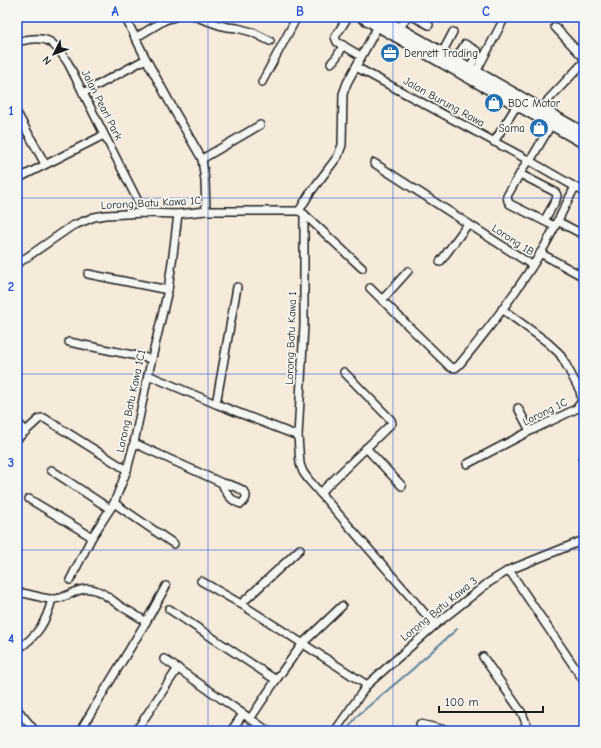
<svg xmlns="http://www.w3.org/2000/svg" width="601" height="748" font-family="'Comic Neue',sans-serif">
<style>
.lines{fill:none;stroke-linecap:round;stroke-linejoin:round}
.stream{stroke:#5f8499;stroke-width:2}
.minor-casing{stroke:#1c1c1c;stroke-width:10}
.highway-casing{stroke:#1c1c1c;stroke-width:13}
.minor{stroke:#f6f6f2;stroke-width:7}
.highway{stroke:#f6f6f2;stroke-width:10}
.grid{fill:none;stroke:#1d4ed8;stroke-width:1;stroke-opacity:0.55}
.labels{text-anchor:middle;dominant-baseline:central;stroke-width:3.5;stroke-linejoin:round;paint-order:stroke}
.poi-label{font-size:11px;fill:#1c1c1c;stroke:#f6f6f2;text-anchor:start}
.street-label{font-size:11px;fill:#1c1c1c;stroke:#f6f6f2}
.neatline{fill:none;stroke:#1d4ed8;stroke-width:1.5}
.grid-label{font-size:13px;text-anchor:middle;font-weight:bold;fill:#1d4ed8}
</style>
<rect width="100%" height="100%" fill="#f6eadb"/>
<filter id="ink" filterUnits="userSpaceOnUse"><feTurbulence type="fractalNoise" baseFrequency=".025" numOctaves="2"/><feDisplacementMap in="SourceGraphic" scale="8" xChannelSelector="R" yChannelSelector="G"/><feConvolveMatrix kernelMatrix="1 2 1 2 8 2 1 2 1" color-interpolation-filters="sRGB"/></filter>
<g filter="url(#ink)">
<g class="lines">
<path class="stream" d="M346,731L358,715L414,668L420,662L457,629"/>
<g class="minor-casing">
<g id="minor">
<path d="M125,17L146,59L175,112L202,159L205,181L206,211"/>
<path d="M196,17L219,25L228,27L237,28L252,32L270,41"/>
<path d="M348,17L335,37L337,42L361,56"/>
<path d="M414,17L429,25"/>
<path d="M378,26L347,83L343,94L342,145L338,156L310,193L299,211L304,214V325L298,436L300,464L303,472L308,479L435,625"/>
<path d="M555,27L584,58"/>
<path d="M399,29L407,17"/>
<path d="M135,38L165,20L175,17"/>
<path d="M17,42C46,34 52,39 68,63L144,213"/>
<path d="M442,53L453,32"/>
<path d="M455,60L465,44L477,51L478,54L469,68"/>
<path d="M331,63C337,58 340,52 343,45"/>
<path d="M356,67L530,161L584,192"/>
<path d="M476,72L505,17"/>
<path d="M262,82L297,17"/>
<path d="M83,93L146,59"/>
<path d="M543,110L548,100L584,62"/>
<path d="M17,113L45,164"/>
<path d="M494,142L517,105"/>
<path d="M202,159L260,125"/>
<path d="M528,160L507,196L508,201L510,204L554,226"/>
<path d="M530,161L551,125"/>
<path d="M374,163L532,265"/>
<path d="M520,174L555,192L557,195L556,200L544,221"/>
<path d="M17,179L104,135"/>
<path d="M304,214L362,268"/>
<path d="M557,221L584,235"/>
<path d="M540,253L584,277"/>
<path d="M440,262L468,224"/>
<path d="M17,264L72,226L94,217L106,215L144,213L178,214L206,211H299"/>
<path d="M88,274L168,290"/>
<path d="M370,288L450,367L455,368L459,365C488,330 516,293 540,254C553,233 563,209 575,187"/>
<path d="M382,300L408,271"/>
<path d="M69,342L152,359"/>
<path d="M148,375L216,404L298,436"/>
<path d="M216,404L237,287"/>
<path d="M518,408L530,431"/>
<path d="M17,422L26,431"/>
<path d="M17,439L39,419L41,418H44L127,470"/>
<path d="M134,443L222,483C231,485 257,491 241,504C231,501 225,492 222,483"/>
<path d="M366,448L402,486"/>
<path d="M583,459L584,458"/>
<path d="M467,464L530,431L576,409L582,401L580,391L564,361L559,353L547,342L502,309"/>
<path d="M51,470L110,509"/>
<path d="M320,493L392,423L391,420L344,372"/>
<path d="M29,499L92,537"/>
<path d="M114,503L174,544"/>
<path d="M509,570L584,681"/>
<path d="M70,580L92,537L114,503L127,470L134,443L148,375L168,290L173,255L178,214"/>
<path d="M201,581L241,604L367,685"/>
<path d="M17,593C30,592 42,600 53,599C65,599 74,590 85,589C98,587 110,599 120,606C129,611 138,616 146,622L166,586"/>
<path d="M241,604L300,549"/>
<path d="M169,609L276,680"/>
<path d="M17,650C37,636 46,623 52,599"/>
<path d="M483,657L522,713L526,723L524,731"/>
<path d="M164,659L268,731"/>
<path d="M17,709L35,731"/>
<path d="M250,719L276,680L303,643L342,606"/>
<path d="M420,724L450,731"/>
<path d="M17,729L19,731"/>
<path d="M80,731L146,622"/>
<path d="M136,731L178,668"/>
<path d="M231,731L243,714"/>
<path d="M335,731L367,685L435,625L488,583L509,570L584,540"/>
</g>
</g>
<g class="highway-casing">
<g id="highway">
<path d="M362,17L584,143"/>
<path d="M379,17L584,133"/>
</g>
</g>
<use href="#minor" class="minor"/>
<use href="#highway" class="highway"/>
</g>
</g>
<path class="grid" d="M208,17V731M393,17V731M17,198H584M17,374H584M17,550H584"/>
<defs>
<g id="office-disc" transform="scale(1)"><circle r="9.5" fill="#1f6fb2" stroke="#f6f6f2"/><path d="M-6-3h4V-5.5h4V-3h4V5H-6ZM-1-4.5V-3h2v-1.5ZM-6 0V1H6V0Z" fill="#fff"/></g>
<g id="shop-disc" transform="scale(1)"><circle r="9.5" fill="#1f6fb2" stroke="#f6f6f2"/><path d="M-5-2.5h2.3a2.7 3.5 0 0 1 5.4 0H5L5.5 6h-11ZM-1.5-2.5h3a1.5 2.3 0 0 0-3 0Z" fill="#fff"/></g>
</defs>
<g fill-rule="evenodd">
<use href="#office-disc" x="390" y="53"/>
<use href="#shop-disc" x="494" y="103"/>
<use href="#shop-disc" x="539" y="128"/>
</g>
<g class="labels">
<g class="poi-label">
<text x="404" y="53">Denrett Trading</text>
<text x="508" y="103">BDC Motor</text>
<text x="525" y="128" text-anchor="end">Sama</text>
</g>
<g class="street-label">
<text transform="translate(444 102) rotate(29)">Jalan Burung Rawa</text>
<text transform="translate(102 105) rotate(63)">Jalan Pearl Park</text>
<text transform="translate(151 203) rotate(-3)">Lorong Batu Kawa 1C</text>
<text transform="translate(513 240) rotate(33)">Lorong 1B</text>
<text transform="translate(291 338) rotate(-88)">Lorong Batu Kawa 1</text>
<text transform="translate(131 401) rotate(-78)">Lorong Batu Kawa 1C1</text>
<text transform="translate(545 412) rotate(-26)">Lorong 1C</text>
<text transform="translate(439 609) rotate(-39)">Lorong Batu Kawa 3</text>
</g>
</g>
<rect width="601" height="748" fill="none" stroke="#f6f6f2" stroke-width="44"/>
<g transform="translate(54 54) rotate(228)" stroke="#f6f6f2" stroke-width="3" paint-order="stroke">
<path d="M0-3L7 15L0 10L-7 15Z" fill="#1c1c1c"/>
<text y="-6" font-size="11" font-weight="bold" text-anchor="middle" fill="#1c1c1c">N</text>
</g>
<path d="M439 706v6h104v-6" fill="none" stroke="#1c1c1c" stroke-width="2"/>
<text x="445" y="706" font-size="12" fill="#1c1c1c" stroke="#f6f6f2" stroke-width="3" paint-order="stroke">100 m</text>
<rect x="22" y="22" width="557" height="704" class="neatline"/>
<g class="grid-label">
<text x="115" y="16">A</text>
<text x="300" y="16">B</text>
<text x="486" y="16">C</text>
<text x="11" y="115">1</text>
<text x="11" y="291">2</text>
<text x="11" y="467">3</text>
<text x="11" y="643">4</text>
</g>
</svg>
